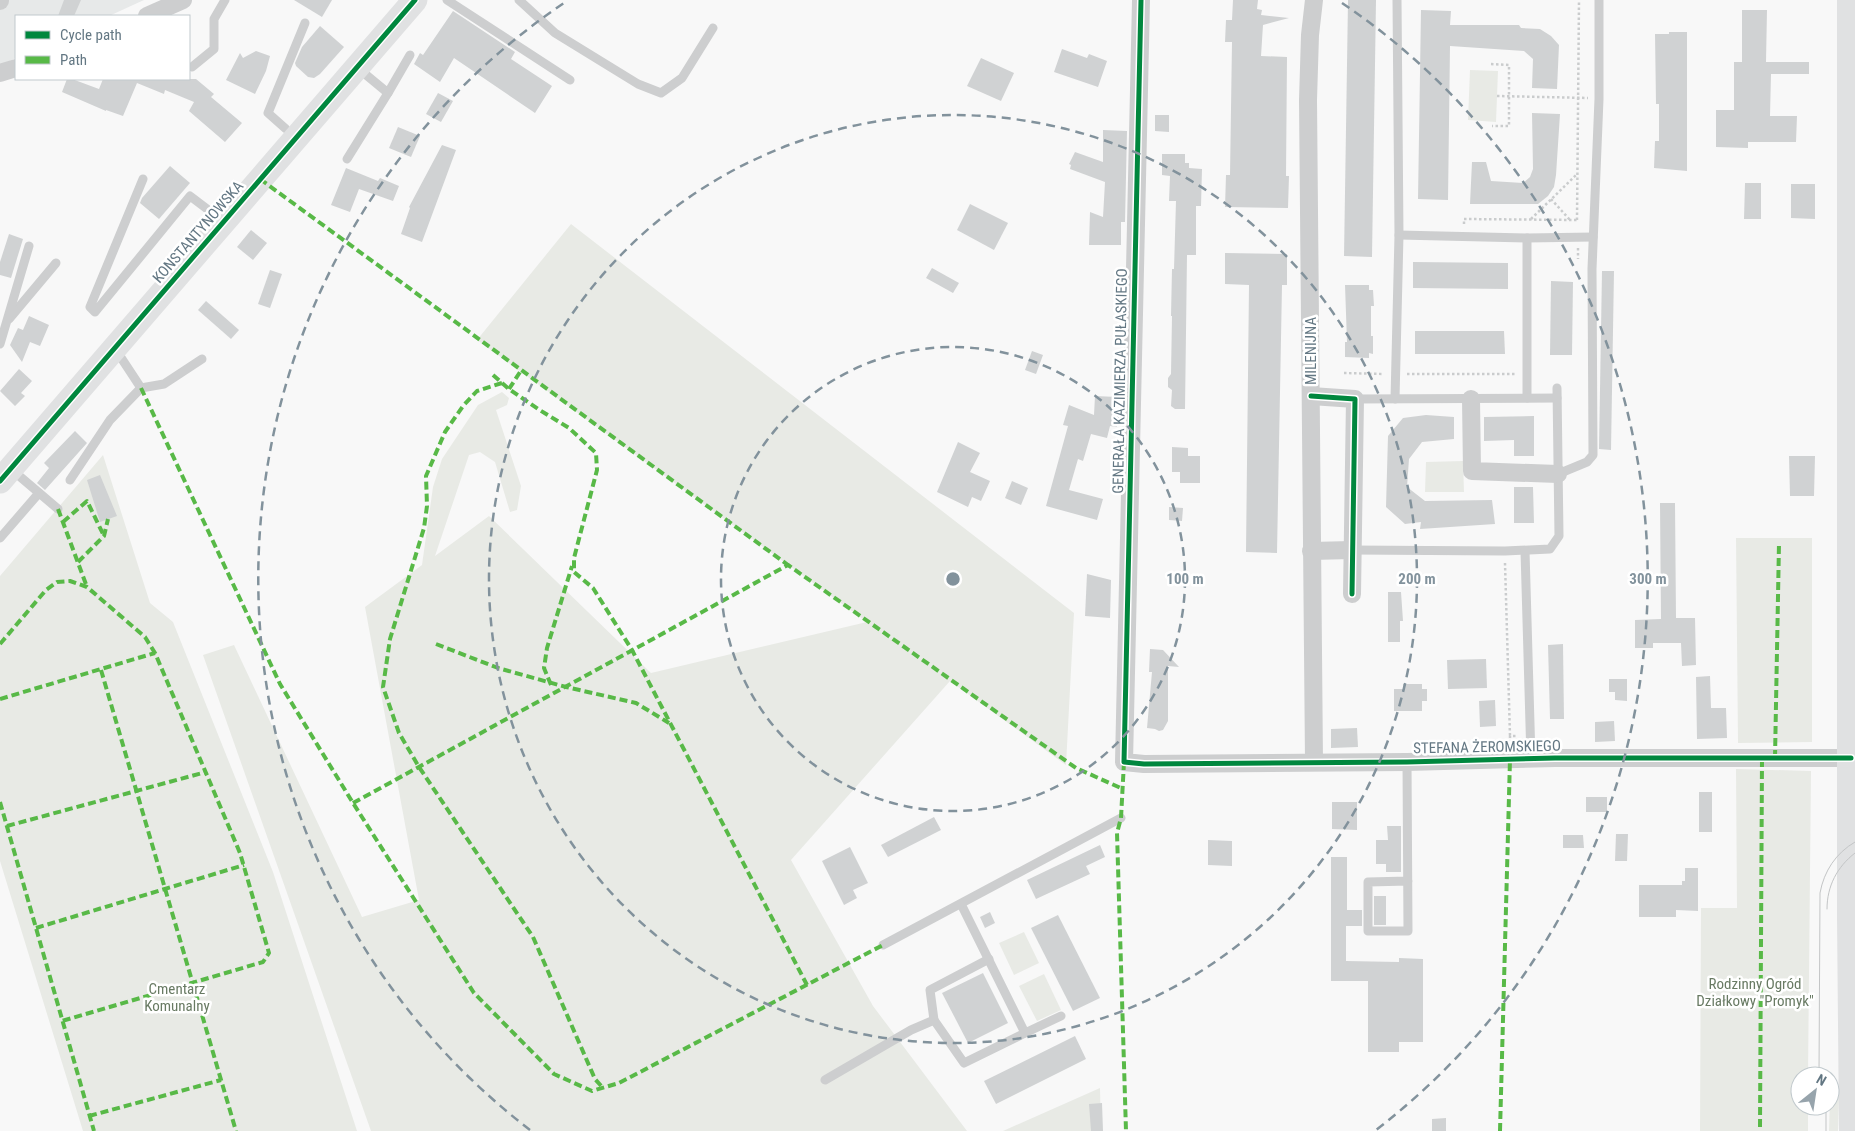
<svg xmlns="http://www.w3.org/2000/svg" width="1855" height="1131" font-family="'Roboto Condensed',sans-serif">
<style>
.built{fill:#e7e9e9}
.green{fill:#e8eae5}
.building{fill:#d0d2d3}
.lines{fill:none;stroke-linecap:round;stroke-linejoin:round}
.path{stroke:#cacccd;stroke-width:2.5;stroke-dasharray:2.5 2.5;stroke-linecap:butt}
.lane{stroke:#cdcecf;stroke-width:9}
.street{stroke:#cdcecf;stroke-width:18}
.secondary{stroke:#e0e1e2;stroke-width:25}
.primary{stroke:#e0e1e2;stroke-width:28}
.tram{stroke:#c3c5c6;stroke-width:1}
.quiet{stroke:#58b947;stroke-width:4;stroke-dasharray:8 4;stroke-linecap:butt}
.cycleway-casing{stroke:#fff;stroke-width:8}
.cycleway{stroke:#00873e;stroke-width:5}
.ring{fill:none;stroke:#82929c;stroke-width:2.5;stroke-dasharray:9 6}
.labels{text-anchor:middle;dominant-baseline:central;stroke-width:5;stroke-linejoin:round;paint-order:stroke}
.street-label{font-size:15px;fill:#637783;stroke:#fff}
.park-label{font-size:15px;fill:#687a63;stroke:#fff}
.centre{fill:#82929c;stroke:#fff;stroke-width:2.5}
.ring-label{font-size:15px;text-anchor:middle;font-weight:bold;fill:#82929c;stroke:#fff;stroke-width:5;stroke-linejoin:round;paint-order:stroke}
</style>
<rect width="100%" height="100%" fill="#f8f8f8"/>
<path class="built" d="M0,0H144L109,16H16V58L3,64L0,69Z"/>
<g class="green">
<path d="M1470,70L1498,71L1496,122L1468,120Z"/>
<path d="M571,224L1074,613L1066,765L950,681L791,860L873,1006L967,1131H371L203,655L234,645L362,917L419,900L365,607L422,565L433,487L442,459L478,405L502,392L509,398L507,405L496,410L521,486L517,510L510,512L495,462L480,452L469,455L435,556L489,516L651,673L867,622L477,340Z"/>
<path d="M103,455L150,603L173,622L273,872L357,1131H83L0,861V576Z"/>
<path d="M1463,461L1464,492H1425L1426,462Z"/>
<path d="M1736,538H1812V742L1738,743Z"/>
<path d="M1736,769L1811,771L1808,1076H1800V1106H1808V1131H1700L1701,908H1737Z"/>
<path d="M1024,932L1039,963L1014,975L999,943Z"/>
<path d="M1044,974L1061,1010L1037,1021L1019,986Z"/>
<path d="M1100,1088L1101,1131H1003Z"/>
<path d="M1830,1096H1839L1838,1131H1829Z"/>
</g>
<g class="building">
<path d="M64,0H81L74,16H58Z"/>
<path d="M294,0H332L322,17Z"/>
<path d="M1233,0H1258L1257,9L1262,10L1261,15L1289,18L1263,25L1261,56L1287,57L1286,176H1289L1288,208L1225,207L1226,175H1230L1232,42H1225L1226,20H1232Z"/>
<path d="M1348,0H1376L1372,257L1344,256Z"/>
<path d="M1421,10L1451,11L1450,25H1519L1521,28L1540,29L1551,36L1559,45L1557,89L1532,88L1533,59L1524,51L1450,46L1448,200L1418,199Z"/>
<path d="M1742,10H1767L1766,62H1809V74H1771L1770,116H1797L1796,142H1748V148L1716,147V110H1734V62H1742Z"/>
<path d="M453,11L515,52L511,59L552,86L535,113L454,58L440,82L414,64L420,53L423,55Z"/>
<path d="M320,26L344,47L320,74L314,78L308,77L296,66L295,63L302,47Z"/>
<path d="M1669,32H1687V171L1654,168L1655,141H1659V104H1656L1655,34H1669Z"/>
<path d="M1062,49L1087,58L1089,54L1107,61L1098,87L1054,72Z"/>
<path d="M256,51L270,56L266,71L255,94L226,80L240,53L243,58Z"/>
<path d="M981,58L1014,73L1001,101L967,86Z"/>
<path d="M67,79H72L99,89L103,79H196L214,94L211,97L242,123L225,142L189,111L194,102L165,90L164,94L137,83L123,116L106,110V111L62,92Z"/>
<path d="M438,93L453,101L441,122L426,114Z"/>
<path d="M1532,113L1560,114L1556,175L1554,187L1548,196L1538,204H1470L1472,162H1486L1491,181L1523,183L1530,177L1533,169Z"/>
<path d="M1155,115H1169V132L1155,131Z"/>
<path d="M398,127L420,136L411,157L389,148Z"/>
<path d="M1103,130L1127,131L1125,222H1121V245H1089L1090,212L1103,217L1105,182L1070,169L1071,165L1069,164L1075,152L1103,162Z"/>
<path d="M442,145L456,150L422,242L401,234L410,208L409,207Z"/>
<path d="M1162,154H1185V163H1189V168L1202,169L1201,206H1196V255H1187L1185,409H1175L1171,406L1172,390L1168,387V378L1171,374L1172,316H1171L1172,269H1174L1176,201H1169L1170,176L1162,175Z"/>
<path d="M170,166L190,183L159,219L140,203L142,198Z"/>
<path d="M346,168L378,181L380,178L399,186L393,201L359,189L350,212L331,205Z"/>
<path d="M1745,183H1761V219H1744Z"/>
<path d="M1791,184H1815V219L1791,218Z"/>
<path d="M970,204L1008,223L994,250L957,230Z"/>
<path d="M251,230L267,243L253,260L237,247Z"/>
<path d="M9,234L23,239L11,278L0,275V262Z"/>
<path d="M1225,253L1287,254V285H1282L1277,553L1246,552L1249,285L1225,284Z"/>
<path d="M1413,262L1508,263V289L1413,288Z"/>
<path d="M932,268L959,283L953,293L926,278Z"/>
<path d="M270,270L282,274L270,308L258,304Z"/>
<path d="M1602,271H1614L1611,450L1599,449Z"/>
<path d="M1551,281L1573,282L1572,355H1550Z"/>
<path d="M1345,285H1369V290H1373L1374,306H1371V336H1373V354L1369,353V358L1345,357V342H1347Z"/>
<path d="M206,301L239,330L231,339L198,310Z"/>
<path d="M29,316L49,325L40,346L30,342L22,362L10,345L18,328L23,330Z"/>
<path d="M1415,331H1504L1505,354H1415Z"/>
<path d="M1032,351L1043,355L1036,374L1025,370Z"/>
<path d="M19,369L32,381L21,393L25,396L15,406L0,391Z"/>
<path d="M1095,396L1117,397V427L1110,426L1107,438L1091,434L1083,461L1078,459L1069,490L1103,499L1097,520L1046,506L1068,426L1063,425L1069,405L1094,415Z"/>
<path d="M1426,415L1454,417V439L1422,442L1409,459L1407,487L1425,501L1492,500L1495,524L1420,529L1421,522L1405,524L1386,507L1388,436L1403,418Z"/>
<path d="M1534,416V456H1514V440L1484,441V417Z"/>
<path d="M75,431L87,443L45,490L37,483L49,468L44,463Z"/>
<path d="M958,442L980,453L970,472L990,481L981,501L972,497L968,507L937,492Z"/>
<path d="M1172,447L1188,448V456H1200V483H1180V472H1172Z"/>
<path d="M1789,456H1815L1814,496H1790Z"/>
<path d="M100,475L117,516L100,522L87,480Z"/>
<path d="M1012,481L1028,488L1021,505L1005,498Z"/>
<path d="M1514,487H1533L1534,523H1514Z"/>
<path d="M1660,503H1675L1676,618H1695L1696,665L1682,666L1681,643H1653V648H1635V620L1661,619Z"/>
<path d="M1169,507L1183,508L1182,521L1169,520Z"/>
<path d="M1087,574L1111,580L1110,618L1085,616Z"/>
<path d="M1388,592H1401L1403,621H1400V642H1388Z"/>
<path d="M1563,644L1564,719H1550L1548,645Z"/>
<path d="M1150,649L1163,650L1179,667L1168,666V721L1163,730L1159,731L1155,729L1147,728L1152,672H1149Z"/>
<path d="M1486,659L1487,688L1448,689L1447,660Z"/>
<path d="M1710,676L1711,708H1726L1727,738L1697,739L1696,677Z"/>
<path d="M1609,679H1627V701L1615,700V692H1609Z"/>
<path d="M1403,684H1422V689H1427V701H1422V711H1394V689H1403Z"/>
<path d="M1495,700L1496,726L1480,727L1479,701Z"/>
<path d="M1614,721L1615,741L1595,742V722Z"/>
<path d="M1357,728L1358,747L1331,748V729Z"/>
<rect x="1699" y="792" width="13" height="40"/>
<rect x="1586" y="797" width="21" height="15"/>
<path d="M1332,802H1357V830L1332,829Z"/>
<path d="M934,817L941,830L888,857L881,845Z"/>
<path d="M1387,826H1401V872H1386V864H1376V840H1388Z"/>
<path d="M1616,834H1628L1627,861H1615Z"/>
<path d="M1563,835H1583L1584,848H1563Z"/>
<path d="M1208,840L1232,841V866L1208,865Z"/>
<path d="M1100,845L1105,857L1086,866L1090,874L1036,899L1027,880Z"/>
<path d="M850,847L868,883L853,890L857,898L844,905L822,861Z"/>
<path d="M1331,857H1347V910H1362V926H1346V961L1399,962V958L1423,959V1042H1399V1052H1368V981H1331Z"/>
<path d="M1685,868H1698V911L1676,910V917H1639V885H1682V881H1685Z"/>
<rect x="1374" y="896" width="12" height="29"/>
<path d="M990,912L995,923L985,928L980,917Z"/>
<path d="M1058,915L1100,998L1073,1011L1031,928Z"/>
<path d="M983,973L1008,1023L968,1043L942,993Z"/>
<path d="M1075,1036L1086,1059L996,1104L984,1081Z"/>
<path d="M1102,1103L1103,1131H1091L1089,1104Z"/>
<path d="M1446,1118V1131H1432V1119Z"/>
</g>
<g class="lines">
<g class="path">
<path d="M1491,64L1509,65V126H1492"/>
<path d="M1497,96L1588,98"/>
<path d="M1551,199L1570,220"/>
<path d="M1531,219L1577,174"/>
<path d="M1577,220L1579,0"/>
<path d="M1464,224V219L1577,220"/>
<path d="M1578,248V259"/>
<path d="M1344,373L1384,374"/>
<path d="M1407,374H1517"/>
<path d="M1505,563L1510,736"/>
<path d="M1510,743V736H1518"/>
</g>
<g class="lane">
<path d="M447,0L570,80"/>
<path d="M519,0L555,33L638,84L661,93L682,78L713,28"/>
<path d="M192,67L214,49V19L225,0"/>
<path d="M359,69L388,93L410,55"/>
<path d="M286,129L268,113L305,23"/>
<path d="M347,159L388,93"/>
<path d="M143,179L90,307L95,312L190,196L223,221"/>
<path d="M1399,235L1527,238L1593,237"/>
<path d="M9,319L56,263"/>
<path d="M0,344L29,246"/>
<path d="M116,350L141,388L164,384L202,359"/>
<path d="M1527,398V238"/>
<path d="M1355,399L1557,398"/>
<path d="M1395,399L1399,235L1397,0"/>
<path d="M11,469L58,509"/>
<path d="M1558,474L1587,462L1593,455L1592,269L1599,99V0"/>
<path d="M70,480L110,420L141,388"/>
<path d="M0,538L39,493"/>
<path d="M1352,550L1505,551L1550,549L1559,536L1557,388"/>
<path d="M1525,551L1531,759"/>
<path d="M1407,762L1408,931H1368V882L1408,881"/>
<path d="M961,904L1025,1033L1061,1016"/>
<path d="M883,945L1121,818"/>
<path d="M934,1020L964,1063L1025,1033"/>
<path d="M825,1080L911,1030L934,1020L930,990L989,959"/>
</g>
<g class="street">
<path d="M1141,0L1124,762L1144,764L1407,762L1555,758H1851"/>
<path d="M0,1V0"/>
<path d="M147,16L183,0"/>
<path d="M0,73L16,68"/>
<path d="M1311,396L1355,399L1352,594"/>
<path d="M1471,399L1472,471L1558,474"/>
<path d="M1311,551L1352,550"/>
<path d="M1314,761L1308,100L1310,35L1314,0"/>
</g>
<path class="secondary" d="M0,481L415,0"/>
<path class="primary" d="M1851,0V917L1853,1131"/>
<g class="tram">
<path d="M1827,909C1827,886 1837,867 1855,853"/>
<path d="M1819,1076L1820,893C1824,871 1836,853 1855,842"/>
<path d="M1826,1131V1106"/>
</g>
<g class="quiet">
<path d="M260,179L788,565"/>
<path d="M493,375L509,389L538,409L569,428L596,453L597,470L574,558V572L593,588L632,650L807,985"/>
<path d="M502,383L477,391L463,406L445,432L426,476L427,506L424,528L390,639L383,687L399,733L419,767L533,937L595,1079L603,1088"/>
<path d="M141,388L280,684L353,803L474,993L554,1074L592,1091L619,1083L883,945"/>
<path d="M509,389L522,369"/>
<path d="M58,509L87,587"/>
<path d="M63,522L87,501L104,536"/>
<path d="M78,562L104,536L108,519"/>
<path d="M0,644L46,590L57,582L70,581L87,587L145,637L155,653L240,853L269,953L263,962L62,1021"/>
<path d="M436,644L498,668L566,687L636,703L669,723"/>
<path d="M101,670L236,1131"/>
<path d="M551,685L544,668L547,648L572,566"/>
<path d="M0,699L155,653"/>
<path d="M1775,758L1779,543"/>
<path d="M1124,762L1121,818L1117,833L1126,1131"/>
<path d="M0,802L94,1131"/>
<path d="M353,803L788,565L1076,768L1123,789"/>
<path d="M7,826L206,772"/>
<path d="M36,928L244,865"/>
<path d="M89,1116L221,1080"/>
<path d="M1760,1127L1762,758"/>
<path d="M1500,1131L1510,759"/>
</g>
<g class="cycleway-casing">
<g id="cycleway">
<path d="M1141,0L1124,762L1144,764L1407,762L1555,758H1851"/>
<path d="M1311,396L1355,399L1352,594"/>
<path d="M0,481L415,0"/>
</g>
</g>
<use href="#cycleway" class="cycleway"/>
</g>
<g class="ring">
<circle cx="953" cy="579" r="232"/>
<circle cx="953" cy="579" r="464"/>
<path d="M530 1130A695 695 0 0 1 564 3M1342 3A695 695 0 0 1 1376 1130"/>
</g>
<g class="labels">
<g class="street-label">
<text transform="translate(198 232) rotate(-49)">KONSTANTYNOWSKA</text>
<text transform="translate(1311 351) rotate(-90)">MILENIJNA</text>
<text transform="translate(1120 381) rotate(-89)">GENERAŁA KAZIMIERZA PUŁASKIEGO</text>
<text transform="translate(1487 747) rotate(-1)">STEFANA ŻEROMSKIEGO</text>
</g>
<g class="park-label">
<text x="1755" y="984">Rodzinny Ogród<tspan x="1755" dy="17">Działkowy "Promyk"</tspan></text>
<text x="177" y="989">Cmentarz<tspan x="177" dy="17">Komunalny</tspan></text>
</g>
</g>
<circle cx="953" cy="579" r="8" class="centre"/>
<g class="ring-label">
<text x="1185" y="584">100 m</text>
<text x="1417" y="584">200 m</text>
<text x="1648" y="584">300 m</text>
</g>
<rect x="15" y="15" width="175" height="65" fill="#ffffff" stroke="#c1c9cd"/>
<rect x="25" y="31" width="25" height="8" fill="#00873e" stroke="#c1c9cd"/>
<text x="60" y="40" font-size="15" fill="#637783">Cycle path</text>
<rect x="25" y="56" width="25" height="8" fill="#58b947" stroke="#c1c9cd"/>
<text x="60" y="65" font-size="15" fill="#637783">Path</text>
<g transform="translate(1815 1091) rotate(30)"><circle r="24" fill="#ffffff" stroke="#c1c9cd"/>
<path d="M0-4L9 19L0 12L-9 19Z" fill="#97a4ac"/>
<text y="-8" font-size="14" font-weight="bold" text-anchor="middle" fill="#637783">N</text>
</g>
</svg>
